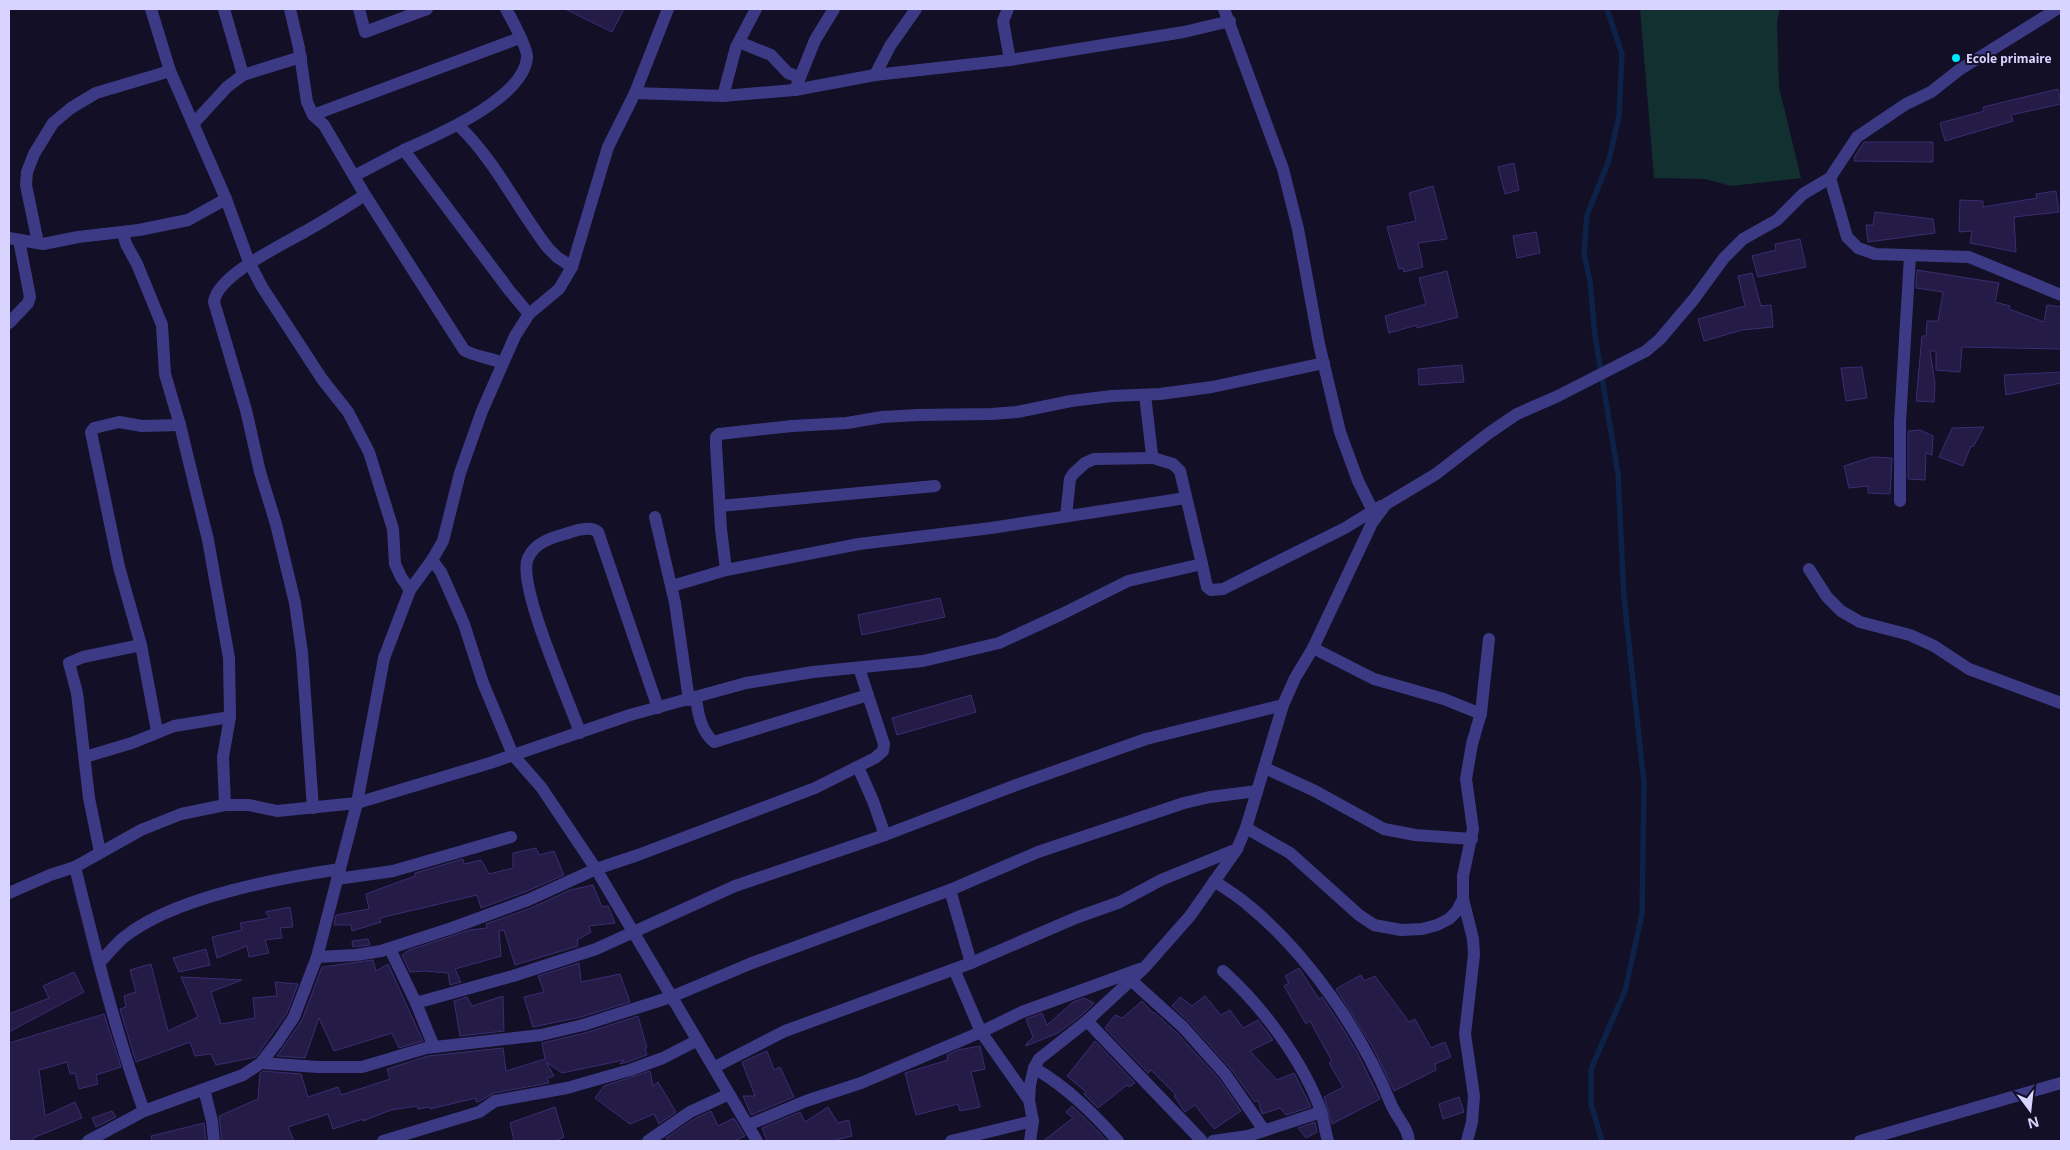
<svg xmlns="http://www.w3.org/2000/svg" width="2070" height="1150" font-family="'Noto Sans',sans-serif">
<style>
.green{fill:#12302f}
.lines{fill:none;stroke-linecap:round;stroke-linejoin:round}
.stream{stroke:#0c2248;stroke-width:5.5}
.building{fill:#241b47;stroke:#3b2d73}
.minor{stroke:#3d3a85;stroke-width:12}
.poi-dot{fill:#00e5ff;stroke:#130f26;stroke-width:2}
.labels{text-anchor:middle;dominant-baseline:central;stroke-width:4;stroke-linejoin:round;paint-order:stroke}
.poi-label{font-size:12px;font-weight:bold;fill:#d9d4ff;stroke:#130f26;text-anchor:start}
</style>
<rect width="100%" height="100%" fill="#130f26"/>
<path class="green" d="M1640,9H1780L1777,21L1779,87L1801,178L1731,186L1705,179L1654,178Z"/>
<g class="lines">
<path class="stream" d="M1602,1141L1591,1104V1069L1625,991L1642,914L1644,783L1624,597L1618,474L1595,336L1590,282L1584,253L1587,215L1609,160L1619,116L1622,54L1607,9"/>
</g>
<g class="building">
<path d="M565,9H624L612,32Z"/>
<path d="M2058,89L2061,104L2011,115L2013,121L1945,141L1940,123L1984,111L1983,107Z"/>
<path d="M1864,142H1933V162L1854,161L1855,156Z"/>
<path d="M1514,163L1519,190L1505,194L1498,167Z"/>
<path d="M1433,186L1447,239L1418,243L1423,267L1404,272L1403,268L1399,269L1387,227L1416,221L1409,193Z"/>
<path d="M2056,191L2059,212L2014,217L2016,252L1970,243L1972,231L1959,232L1960,200L1983,201V207L2037,198L2036,194Z"/>
<path d="M1875,212L1933,219L1935,233L1868,242L1866,225H1873Z"/>
<path d="M1536,232L1540,253L1517,258L1513,236Z"/>
<path d="M1800,239L1806,267L1758,277L1752,256L1776,250L1775,244Z"/>
<path d="M1917,270L1999,283L1995,302L2010,306L2009,309L2044,322L2047,305L2061,307V349L1962,347L1960,372L1936,370V351H1930L1935,383L1934,402L1916,401L1922,336H1926L1927,321H1938L1943,292L1916,288Z"/>
<path d="M1447,271L1458,317L1417,328V325L1389,333L1385,316L1426,304L1419,278Z"/>
<path d="M1752,273L1761,306L1771,305L1773,327L1742,330L1704,341L1698,319L1745,306L1738,276Z"/>
<path d="M1462,365L1464,382L1419,385L1418,369Z"/>
<path d="M1862,367L1867,398L1846,401L1841,368Z"/>
<path d="M2061,372V383L2006,395L2004,375Z"/>
<path d="M1984,427L1973,447L1971,446L1963,466L1939,457L1952,428Z"/>
<path d="M1920,430L1933,436L1932,455L1926,453L1925,480L1908,479V431Z"/>
<path d="M1872,457L1892,458L1890,494L1868,493V486L1849,488L1844,466Z"/>
<path d="M940,598L945,617L862,635L858,615Z"/>
<path d="M971,695L976,712L897,735L892,718Z"/>
<path d="M536,848L539,855L554,851L564,875L525,892L481,908L477,895L380,918L381,922L352,931L351,925H334L336,915L369,909L366,894L415,876V873L463,859L464,864L481,860L489,874L513,868V853Z"/>
<path d="M593,885L602,907L608,906L615,923L589,926L591,932L577,940L578,946L515,965L504,930L499,931L501,956L455,969L461,982L450,985L448,973L425,971L410,972L402,955L409,950L470,930L487,928L486,924L531,908L570,890Z"/>
<path d="M290,907L293,927L280,928L282,938L265,940L269,953L249,957L247,946L217,958L212,937L242,930L240,923L270,918L265,912Z"/>
<path d="M368,939L370,945L353,947L352,941Z"/>
<path d="M206,949L210,965L179,972L173,958Z"/>
<path d="M373,960L376,971L388,964L423,1041L399,1048L392,1033L334,1051L319,1018L305,1058L277,1056L302,1020L322,967Z"/>
<path d="M579,963L581,982L620,974L630,1002L581,1017L533,1027L524,997L544,992L538,976Z"/>
<path d="M151,964L168,1031L198,1017L181,977L242,980L211,992L221,1024L255,1018L253,998L277,996L275,982L298,984L287,1013L256,1057L216,1065L211,1054L195,1056L190,1042L136,1062L120,1009L126,1007L124,996L136,992L130,970Z"/>
<path d="M1299,968L1319,999L1322,997L1342,1027L1358,1054L1380,1099L1332,1124L1324,1097L1343,1087L1329,1063L1332,1061L1310,1021L1306,1024L1284,986L1289,983L1285,976Z"/>
<path d="M74,972L84,992L9,1032V1014L49,998L43,986Z"/>
<path d="M1361,975L1364,981L1375,976L1409,1022L1415,1019L1431,1048L1445,1042L1451,1057L1435,1064L1436,1070L1394,1091L1372,1046L1336,989Z"/>
<path d="M503,996L504,1031L460,1036L454,1001L467,997L472,1006Z"/>
<path d="M1205,996L1221,1015L1230,1010L1243,1028L1258,1020L1273,1040L1250,1051L1277,1080L1294,1073L1311,1107L1286,1115L1280,1108L1262,1114L1258,1100L1255,1102L1231,1069L1189,1022L1172,1006L1180,997L1192,1006Z"/>
<path d="M1084,998L1094,1003L1082,1015L1058,1033L1026,1046V1044L1033,1037L1026,1019L1042,1013L1047,1025L1073,1002Z"/>
<path d="M1142,1001L1153,1013L1154,1012L1177,1033L1219,1079L1241,1111L1214,1129L1195,1105L1185,1112L1174,1096L1176,1095L1151,1070L1148,1073L1105,1028L1115,1015L1122,1018Z"/>
<path d="M104,1014L121,1067L96,1075L98,1084L79,1089L75,1073L70,1074L67,1062L39,1070L45,1116L75,1102L82,1118L33,1138L34,1141H9V1043Z"/>
<path d="M638,1016L647,1048H645L647,1055L627,1062L620,1064L624,1060L562,1073L546,1062L554,1076L547,1078L549,1083L494,1093L480,1101L476,1102V1098L430,1109V1107L418,1109L417,1106L391,1110L363,1121V1119L333,1129L328,1114L288,1127L294,1141H222L219,1116L258,1099L260,1073L263,1071L301,1074L308,1097L338,1087L341,1095L390,1079L387,1069L428,1056L503,1048L506,1071L545,1059L542,1043L585,1033Z"/>
<path d="M1095,1041L1135,1083L1129,1087L1127,1085L1098,1108L1084,1094L1086,1092L1067,1076Z"/>
<path d="M980,1046L985,1069L971,1072L980,1107L960,1111L958,1104L916,1115L905,1073L948,1060L947,1055L958,1050Z"/>
<path d="M767,1051L774,1070L780,1067L794,1097L751,1115L743,1096H755L742,1062Z"/>
<path d="M650,1071L653,1086L658,1082L676,1112L659,1124L654,1114L630,1124L595,1098L604,1086Z"/>
<path d="M1459,1097L1464,1112L1443,1119L1439,1104Z"/>
<path d="M1072,1106L1093,1126L1107,1141H1043L1073,1118L1066,1112Z"/>
<path d="M555,1107L564,1137L555,1141H514L510,1123Z"/>
<path d="M828,1107L838,1123L849,1120L852,1136L831,1141H767L762,1128L800,1112L805,1122Z"/>
<path d="M112,1111L116,1117L96,1127L92,1118Z"/>
<path d="M711,1111L718,1126L734,1118L745,1136L734,1141H668L666,1138L694,1119Z"/>
<path d="M1315,1122L1317,1132L1306,1138L1298,1128Z"/>
<path d="M204,1123L206,1141H152L151,1136Z"/>
</g>
<g class="lines">
<g class="minor">
<path d="M151,9L170,71L226,199L249,262L262,287L322,379L348,412L369,452L393,529L395,564L401,577L410,590"/>
<path d="M290,9L299,48L307,102L313,115L324,125L365,195L464,350C473,356 491,358 502,363"/>
<path d="M359,9L365,32L427,9"/>
<path d="M1008,9L1003,21L1010,60"/>
<path d="M1224,9L1283,169L1298,229L1319,344L1340,432L1358,481L1373,511"/>
<path d="M739,42L771,55L788,73L799,77"/>
<path d="M243,75L301,57"/>
<path d="M875,75L890,46L916,9"/>
<path d="M795,90L815,40L834,9"/>
<path d="M635,93L723,96L795,90L875,75L1010,60L1184,32L1230,21"/>
<path d="M723,96L736,47L756,9"/>
<path d="M313,115L520,38"/>
<path d="M194,123L227,87L243,75L224,9"/>
<path d="M458,125C495,160 517,208 548,248L557,257L572,267"/>
<path d="M404,150C437,135 523,99 527,58C528,49 511,18 506,9"/>
<path d="M354,176L404,150L509,290L529,314"/>
<path d="M1830,178L1847,237L1858,248L1875,254L1969,257L2061,295"/>
<path d="M123,233L126,244L137,264L162,325L165,374L180,425L208,540L229,658L230,717L223,757L225,805"/>
<path d="M9,238L43,244L78,237L139,230L188,220L226,199"/>
<path d="M38,243L26,185L27,172L34,154L53,123L71,108L96,93L170,71"/>
<path d="M9,323L28,303L30,297L19,240"/>
<path d="M1145,395L1152,455L1153,458L1173,464L1180,471L1202,564"/>
<path d="M1900,501V422L1910,256"/>
<path d="M720,506L935,486"/>
<path d="M1066,516L1070,479L1073,474L1085,463L1094,459L1153,458"/>
<path d="M655,517L675,603L689,700"/>
<path d="M432,560L441,572L464,624L483,683L513,755L541,787L596,869L757,1141"/>
<path d="M1809,569L1827,597L1841,611L1860,622L1910,635L1934,646L1969,669L2061,703"/>
<path d="M726,570L721,529L716,445V437L719,434L792,426L847,423L882,417L918,415L991,414L1017,412L1071,401L1112,396L1160,394L1212,387L1324,363"/>
<path d="M672,586L726,570L859,544L991,528L1186,498"/>
<path d="M1313,648L1374,679L1444,699L1481,714"/>
<path d="M696,698C698,714 701,731 714,742L868,695"/>
<path d="M157,731L141,645L119,567L91,432L94,428L119,422L142,426L180,425"/>
<path d="M580,733C570,702 516,584 528,558C535,543 550,538 565,534C574,531 590,525 598,532L658,708"/>
<path d="M85,757L132,743L174,726L230,717"/>
<path d="M858,767L873,801L885,835"/>
<path d="M1265,768L1315,791L1384,829L1415,835L1472,839"/>
<path d="M313,808L302,653L295,603L276,524L260,472L246,410L214,302C217,275 284,244 306,231C326,220 346,207 365,195"/>
<path d="M1246,828L1290,853L1359,915L1374,925L1401,930L1422,929L1437,925L1449,919L1457,911L1463,899"/>
<path d="M100,852L89,798L77,693L69,663L83,657L141,645"/>
<path d="M75,867C95,949 115,1031 144,1111"/>
<path d="M337,879L393,871L511,837"/>
<path d="M1214,881C1226,889 1238,896 1248,905C1308,954 1362,1033 1391,1104C1396,1117 1408,1127 1409,1141"/>
<path d="M950,890L971,963"/>
<path d="M9,893L50,875L75,867L141,830L181,814L225,805H249L277,811L357,803L490,763L630,715L746,683L813,672L923,661L999,643L1062,614L1128,581L1202,564L1207,587L1211,590L1223,589L1345,528L1381,506"/>
<path d="M390,949L416,1003"/>
<path d="M317,957L356,955L381,951L452,928L528,900L596,869L638,855L815,788L875,758L883,751L884,744L859,668"/>
<path d="M99,963C107,955 114,946 123,938C171,898 279,878 340,869"/>
<path d="M954,969L981,1032L1029,1100"/>
<path d="M1223,971C1262,1006 1303,1061 1321,1111C1324,1121 1325,1131 1328,1141"/>
<path d="M1132,981L1183,1027L1225,1074L1264,1130"/>
<path d="M1087,1021L1202,1141"/>
<path d="M434,1047L416,1003L513,976L596,949L735,886L885,835L1016,785L1146,739L1283,705"/>
<path d="M261,1063L318,1067H362L426,1048L541,1035L583,1025L671,997L752,963L950,890L1038,852L1184,803L1210,797L1257,791"/>
<path d="M715,1067L785,1031L971,963L1078,917L1120,902L1161,880L1237,849"/>
<path d="M1034,1068C1067,1087 1093,1113 1118,1141"/>
<path d="M204,1089L212,1121L214,1141"/>
<path d="M748,1125L806,1101L861,1083L981,1032L1022,1012L1140,969"/>
<path d="M88,1141L144,1111L243,1075L261,1063L278,1041L294,1017L317,957L357,803L384,658L410,590L432,560L443,541L460,473L482,411L515,336L529,314L559,289L572,267L608,147L635,93L668,9"/>
<path d="M383,1141L479,1112L495,1101L567,1088L630,1070L663,1058L696,1041"/>
<path d="M648,1141L690,1112L729,1094"/>
<path d="M951,1141L1033,1121"/>
<path d="M1030,1141L1033,1121L1029,1100L1030,1085L1034,1068L1039,1059L1087,1021L1145,967L1190,916L1237,849L1246,828L1283,705L1295,678L1313,648L1372,523L1386,504L1436,474L1489,433L1517,414L1558,396L1646,351L1660,339L1694,299L1724,258L1743,239L1777,220L1803,194L1830,178L1857,137L1906,104L1931,92L1959,70L2057,9"/>
<path d="M1213,1141L1248,1136L1321,1112"/>
<path d="M1467,1141L1472,1122L1474,1096L1465,1034L1474,955L1473,939L1463,899V876L1473,829L1466,779L1472,744L1481,713L1489,639"/>
<path d="M1860,1141L2061,1083"/>
</g>
</g>
<circle class="poi-dot" cx="1956" cy="58" r="5"/>
<g class="labels">
<g class="poi-label">
<text x="1966" y="58">Ecole primaire</text>
</g>
</g>
<rect width="2070" height="1150" fill="none" stroke="#d9d4ff" stroke-width="20"/>
<g transform="translate(2030 1110) rotate(165)" stroke="#130f26" stroke-width="4" paint-order="stroke">
<path d="M0-4L9 19L0 12L-9 19Z" fill="#d9d4ff"/>
<text y="-8" font-size="14" font-weight="bold" text-anchor="middle" fill="#d9d4ff">N</text>
</g>
</svg>
